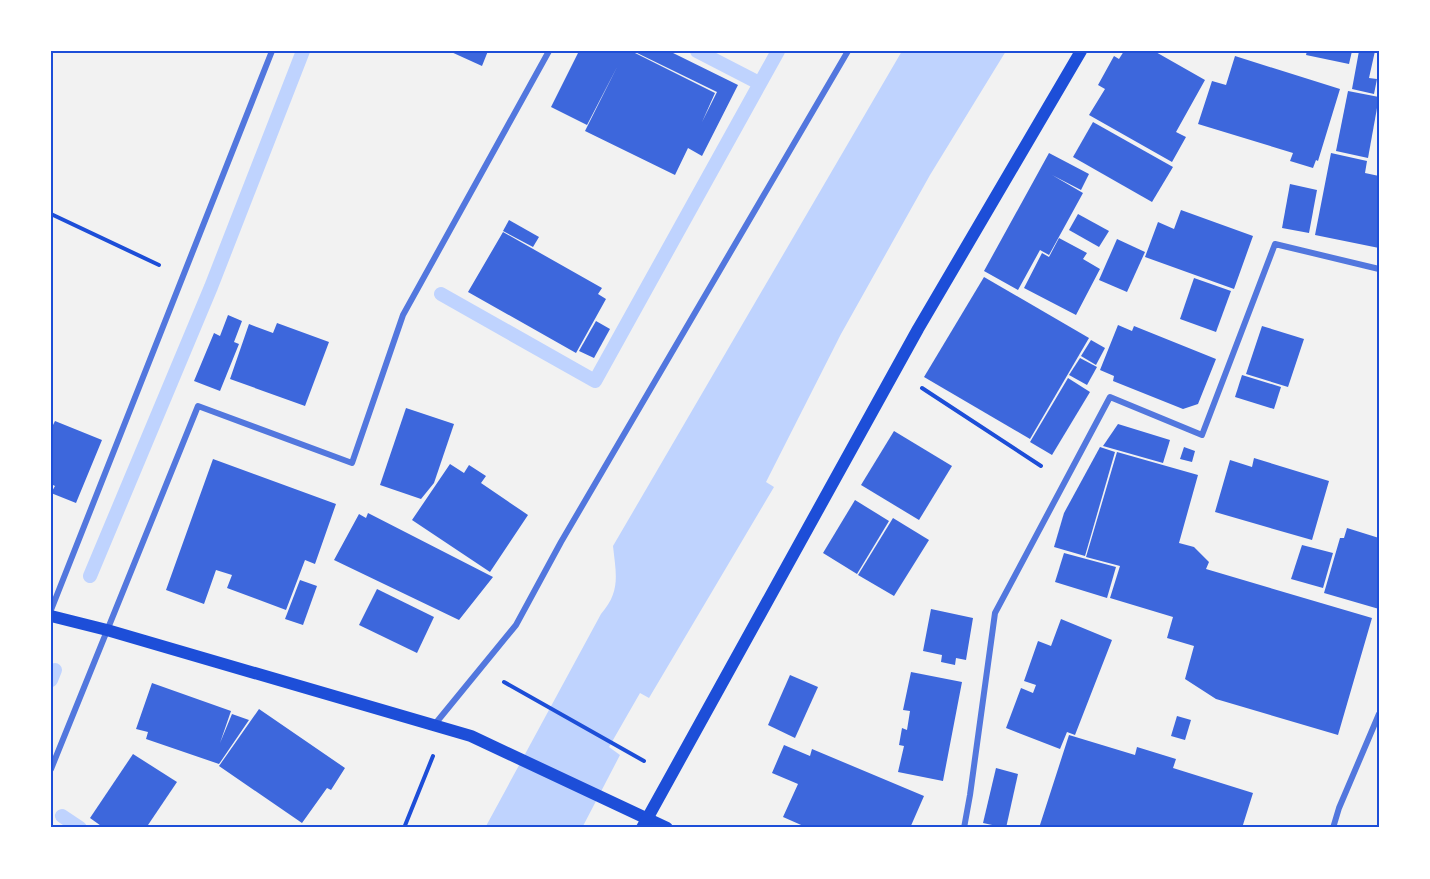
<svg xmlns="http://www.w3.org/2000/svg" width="1430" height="879" font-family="'Work Sans',sans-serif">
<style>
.water{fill:#bfd3fe}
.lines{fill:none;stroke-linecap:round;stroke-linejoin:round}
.stream{stroke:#bfd3fe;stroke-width:14}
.building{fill:#3d67dc}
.path{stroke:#1d4ed8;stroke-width:4}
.minor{stroke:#5277de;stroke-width:6}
.secondary{stroke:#1d4ed8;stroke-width:12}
.neatline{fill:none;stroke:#1d4ed8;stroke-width:2}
</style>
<rect width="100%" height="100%" fill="#f2f2f2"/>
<path class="water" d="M902,51H1006L930,175L841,334L766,482L774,487L649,698L640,693L609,747L620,755L582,828H485L601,614C621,591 616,574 613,546Z"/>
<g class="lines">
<g class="stream">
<path d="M697,51L759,83"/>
<path d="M441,294L595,381L778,51"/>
<path d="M90,576L211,287L303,51"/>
<path d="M51,680L55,670"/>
<path d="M62,816L80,828"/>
</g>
</g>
<g class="building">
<path d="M449,51H488L482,66Z"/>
<path d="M579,51H631L715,93L702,122L717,92L633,51H669L738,85L702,156L688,148L675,175L585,131L617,67L587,125L551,107Z"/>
<path d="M1124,51H1154L1205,80L1176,132L1186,137L1172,162L1089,115L1105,89L1098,85L1114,56L1119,59Z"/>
<path d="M1307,51H1352L1349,64L1306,55Z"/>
<path d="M1359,51H1375L1369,78L1377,79L1374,94L1352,89Z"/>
<path d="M1235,56L1340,89L1318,161L1316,160L1313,168L1290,161L1293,153L1198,124L1212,81L1226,85Z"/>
<path d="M1348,91L1379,97L1368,158L1336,151Z"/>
<path d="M1093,122L1173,167L1152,202L1073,157Z"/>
<path d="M1049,153L1089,174L1081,190L1052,175L1083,193L1049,255L1040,250L1018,290L984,271Z"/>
<path d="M1331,153L1367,161L1365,173L1379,176V248L1315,235Z"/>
<path d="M1290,184L1317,190L1309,233L1282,228Z"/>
<path d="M1181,210L1253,236L1234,289L1145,257L1158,222L1174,229Z"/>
<path d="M1078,214L1109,231L1099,247L1069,230Z"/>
<path d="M509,220L539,237L533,247L503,231Z"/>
<path d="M503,232L602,288L598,294L606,299L576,353L468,292Z"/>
<path d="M1059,238L1087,253L1083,259L1100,269L1076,315L1024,288L1042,253L1049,257Z"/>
<path d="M1117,239L1145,252L1127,292L1099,280Z"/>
<path d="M984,277L1089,338L1030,439L924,377Z"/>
<path d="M1194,278L1231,291L1216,332L1180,319Z"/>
<path d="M228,315L242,321L234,342L239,344L220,391L194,381L214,333L220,336Z"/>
<path d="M596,321L610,329L594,358L579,351Z"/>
<path d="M277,323L329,342L305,406L230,379L249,324L273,333Z"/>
<path d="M1118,325L1132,331L1134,326L1216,359L1198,404L1183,409L1113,381L1114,376L1100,370Z"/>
<path d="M1262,326L1304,339L1288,387L1246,374Z"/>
<path d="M1091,340L1105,348L1096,365L1081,356Z"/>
<path d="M1080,358L1097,367L1087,385L1069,375Z"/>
<path d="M1242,375L1281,387L1274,409L1235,397Z"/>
<path d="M1068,378L1090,392L1052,455L1030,442Z"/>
<path d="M406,408L454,424L434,483L421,499L380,485Z"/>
<path d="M55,421L102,440L76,503L51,493L55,486L51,484V429Z"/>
<path d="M1118,424L1170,440L1163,463L1103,446Z"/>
<path d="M894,431L952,466L919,520L861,485Z"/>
<path d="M1100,447L1115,452L1085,556L1054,547L1064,513Z"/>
<path d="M1184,447L1195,451L1192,462L1180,459Z"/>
<path d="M1117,452L1198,475L1179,543L1194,547L1209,562L1206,569L1372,618L1338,735L1216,699L1185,679L1194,646L1167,638L1173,617L1110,598L1120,566L1086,557Z"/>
<path d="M1254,458L1329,481L1312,540L1215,512L1230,460L1252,467Z"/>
<path d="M213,459L336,504L315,564L305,560L286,610L227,588L232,575L216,570L204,604L166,590Z"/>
<path d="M450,464L464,473L469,465L486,476L481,483L528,515L490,572L412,520Z"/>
<path d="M855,500L889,521L857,574L823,553Z"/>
<path d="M368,513L493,577L459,620L334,560L359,514L366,518Z"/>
<path d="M893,518L929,540L894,596L858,575Z"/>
<path d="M1347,528L1379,538V609L1324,593L1340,538H1344Z"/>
<path d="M1302,545L1333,553L1323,588L1291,579Z"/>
<path d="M1064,553L1116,567L1107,598L1055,582Z"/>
<path d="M300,580L317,586L303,625L285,619Z"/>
<path d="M377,589L434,617L417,653L359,625Z"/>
<path d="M931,609L973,618L966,660L956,658L955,665L941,662L942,655L923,651Z"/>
<path d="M1061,619L1112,640L1075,735L1067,732L1060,749L1006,728L1021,688L1033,693L1036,685L1024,681L1038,641L1051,646Z"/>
<path d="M911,672L962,682L943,781L898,772L904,746L899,745L902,728L907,730L910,711L903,710Z"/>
<path d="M790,675L818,687L795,738L768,725Z"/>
<path d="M152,683L231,711L220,743L232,714L249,720L219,764L146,739L148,732L136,729Z"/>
<path d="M259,709L345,768L331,790L327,788L302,823L219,766Z"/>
<path d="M1177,716L1191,720L1185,740L1171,736Z"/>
<path d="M1069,735L1135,755L1137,747L1176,759L1173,768L1253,793L1242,828H1039Z"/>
<path d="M784,745L810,756L812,749L924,796L910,828H808L783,817L798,784L772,773Z"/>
<path d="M133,754L177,782L146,828H104L90,818Z"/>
<path d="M996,768L1018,774L1006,828L983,823Z"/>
</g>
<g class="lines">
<g class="path">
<path d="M51,214L159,265"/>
<path d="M922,388L1041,466"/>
<path d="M504,682L644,761"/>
<path d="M404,828L433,756"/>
</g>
<g class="minor">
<path d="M51,610L272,51"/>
<path d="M435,724L516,625L561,542L848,51"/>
<path d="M51,769L198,406L352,463L403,315L549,51"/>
<path d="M964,828L970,795L995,613L1110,397L1202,435L1275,244L1379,269"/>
<path d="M1333,828L1339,808L1379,714"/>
</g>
<g class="secondary">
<path d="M51,616L107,630L471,736L667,828"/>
<path d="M642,828L918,329L1081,51"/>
</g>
</g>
<rect width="1430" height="879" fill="none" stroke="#ffffff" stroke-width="105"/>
<rect x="52" y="52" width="1326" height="774" class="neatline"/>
</svg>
